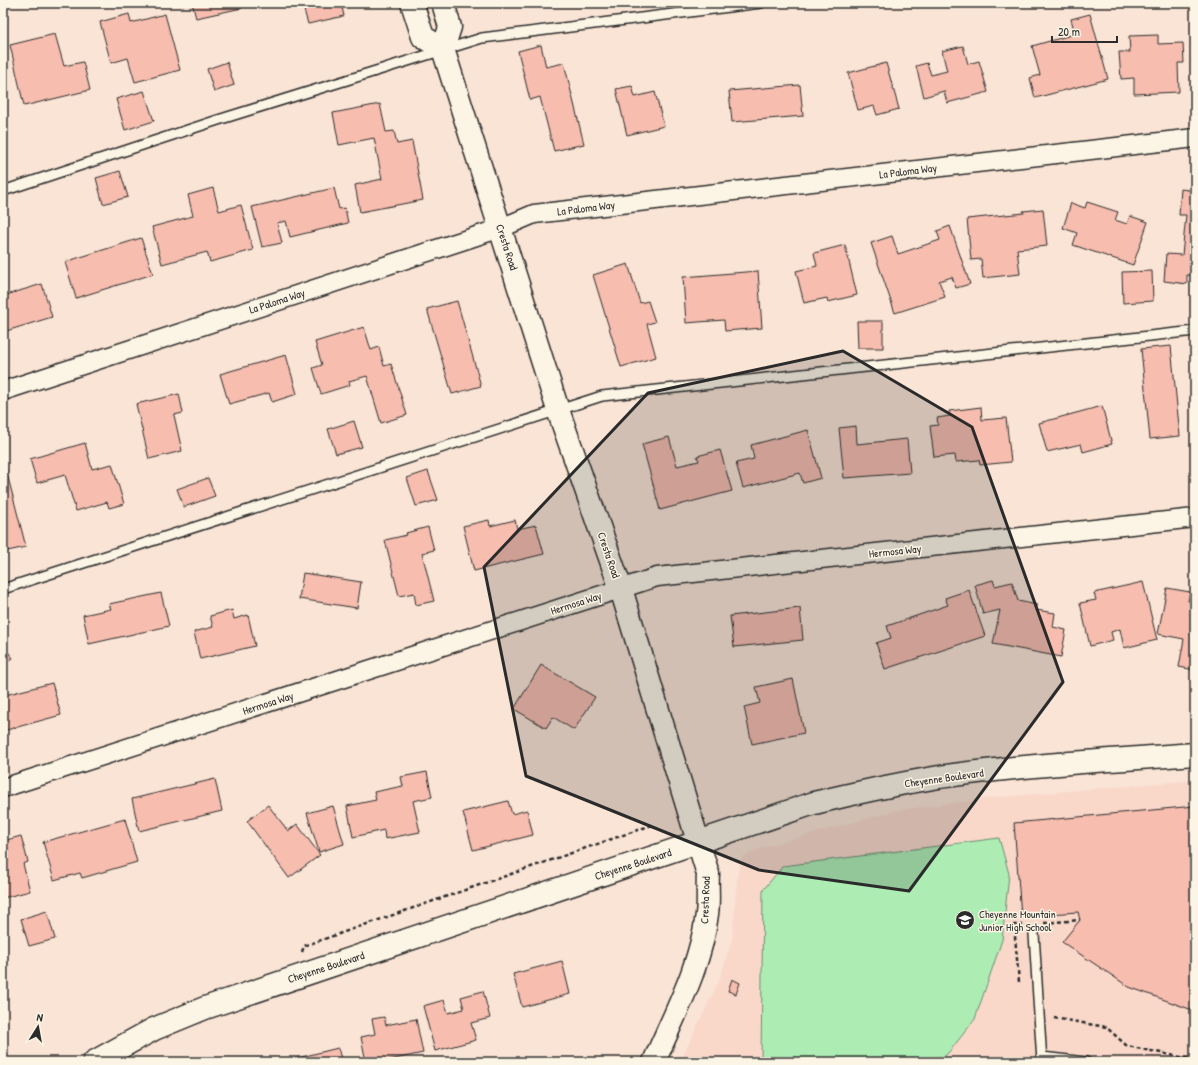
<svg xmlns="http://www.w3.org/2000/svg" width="1198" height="1065" font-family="'Patrick Hand',sans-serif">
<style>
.built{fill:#f9d8ca}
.green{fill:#adedb4;stroke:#6c8c70}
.building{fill:#f7bdaf;stroke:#2b2b2b}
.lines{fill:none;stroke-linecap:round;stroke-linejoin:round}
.lane-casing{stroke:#2b2b2b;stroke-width:12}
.street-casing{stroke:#2b2b2b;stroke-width:21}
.secondary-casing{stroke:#2b2b2b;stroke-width:25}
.path{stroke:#2b2b2b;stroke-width:2.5;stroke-dasharray:4 3;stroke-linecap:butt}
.lane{stroke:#fcf5e5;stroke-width:9}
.street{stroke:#fcf5e5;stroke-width:18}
.secondary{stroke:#fcf5e5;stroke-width:22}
.marked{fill:#2b2b2b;fill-opacity:0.2;stroke:#2b2b2b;stroke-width:3;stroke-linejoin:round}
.labels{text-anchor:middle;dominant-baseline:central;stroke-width:3;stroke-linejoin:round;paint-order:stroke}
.street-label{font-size:11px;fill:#2b2b2b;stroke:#fcf5e5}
.poi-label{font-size:11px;fill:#2b2b2b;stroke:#fcf5e5;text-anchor:start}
</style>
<rect width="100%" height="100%" fill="#fae4d5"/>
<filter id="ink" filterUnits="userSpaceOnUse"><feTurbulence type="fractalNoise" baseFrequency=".025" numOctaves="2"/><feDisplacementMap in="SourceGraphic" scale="8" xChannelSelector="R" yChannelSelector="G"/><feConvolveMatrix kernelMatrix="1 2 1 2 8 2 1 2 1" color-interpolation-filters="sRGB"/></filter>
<g filter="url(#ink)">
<path class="built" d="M1195,780V1062H680L719,981L732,940L738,871L742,857L764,847L898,810L999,797Z"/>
<path class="green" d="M999,838L1009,874L1002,940L975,1019L949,1052L938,1062H761L763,890L783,866Z"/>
<g class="building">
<path d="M192,3H241L242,8L196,18Z"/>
<path d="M302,3H341L344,16L308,24Z"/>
<path d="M129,14L131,23L165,14L180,70L135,82L128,58L111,63L100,22Z"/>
<path d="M1090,14L1108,79L1035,98L1030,78L1040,75L1032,46L1075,34L1071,19Z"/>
<path d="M55,34L64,66L83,62L90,90L24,106L10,45Z"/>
<path d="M1158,35V44L1183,43L1184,63H1178L1179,92L1134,94V78L1121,79L1119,52H1130L1129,36Z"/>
<path d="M541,45L546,67L564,63L584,144L554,151L540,97L530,100L518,51Z"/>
<path d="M963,46L968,64L979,61L988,92L947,103L944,91L924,97L916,66L927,63L931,75L947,71L942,51Z"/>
<path d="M227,62L234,85L214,92L207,69Z"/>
<path d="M886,63L899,109L877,115L874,106L858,110L848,73Z"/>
<path d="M800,85L803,116L732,122L729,91Z"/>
<path d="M632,86L635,97L655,92L664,126L627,135L616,89Z"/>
<path d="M144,91L154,121L125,130L116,99Z"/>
<path d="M380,104L386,132L394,131L397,144L412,141L423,200L360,212L355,185L382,179L374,138L339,145L333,113Z"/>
<path d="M120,171L128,197L103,204L96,178Z"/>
<path d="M213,188L219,211L241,205L253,250L210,262L207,252L162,264L152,227L193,216L188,195Z"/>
<path d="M334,188L339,209L345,208L348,223L290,237L286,221L277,223L282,243L262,247L252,207Z"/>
<path d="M1181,189L1195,191V276L1187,275V284L1164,281L1166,254L1182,255L1186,215H1179Z"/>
<path d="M1087,202L1118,212L1115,220L1127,224L1130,216L1148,222L1133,265L1073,245L1077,233L1063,228L1071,203L1085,208Z"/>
<path d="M1043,209L1047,246L1017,249L1020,274L983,278L981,259L971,260L967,219L1024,213L1023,211Z"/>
<path d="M950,226L970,284L956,288L952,277L939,281L945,297L895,313L871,243L892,236L898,254L940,240L937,231Z"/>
<path d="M141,238L153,274L76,298L65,262Z"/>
<path d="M845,245L857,295L828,302L827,298L804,303L796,271L817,266L814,253Z"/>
<path d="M628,264L640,303L648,301L655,322L647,324L656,357L621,367L593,275Z"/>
<path d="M758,271L762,328L725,331L724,320L686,323L683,277Z"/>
<path d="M1152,271L1153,301L1123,303L1122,272Z"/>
<path d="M42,284L52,317L3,332V296Z"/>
<path d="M457,301L481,386L452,394L427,309Z"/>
<path d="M857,321H883V348H858Z"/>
<path d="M364,327L371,350L379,347L384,366L391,364L407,415L381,423L367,376L349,381L350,385L321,394L313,368L322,365L315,342Z"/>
<path d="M1171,346L1180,436L1150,439L1141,349Z"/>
<path d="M286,355L297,394L272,402L269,393L229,404L220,374Z"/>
<path d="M179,394L183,413L174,415L182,451L149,459L136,404Z"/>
<path d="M1102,406L1112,444L1083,452L1081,444L1047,452L1039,423Z"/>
<path d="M981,407L982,420L1006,418L1011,462L980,465L979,460L956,462L955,455L934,457L930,426L938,425L937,418L950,416L949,411Z"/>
<path d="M354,421L362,447L336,454L328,429Z"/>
<path d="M856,426L857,444L907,439L910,473L844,478L839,428Z"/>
<path d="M808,430L821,478L803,483L800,473L743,488L736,463L754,459L751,445Z"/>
<path d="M669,437L677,466L699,461L697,456L720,450L732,491L660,510L642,444Z"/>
<path d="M85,443L92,469L112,464L124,504L109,508L107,502L76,511L65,475L37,483L30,459Z"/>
<path d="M3,458L26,547L3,552Z"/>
<path d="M428,471L438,500L416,506L407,478Z"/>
<path d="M208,478L215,496L184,507L177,489Z"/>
<path d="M489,520L490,526L515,520L517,529L536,525L544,554L474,571L463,526Z"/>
<path d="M428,527L434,550L422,553L434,601L416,605L414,593L399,596L385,540L407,535L406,533Z"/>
<path d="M303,573L361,582L357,608L299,599Z"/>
<path d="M993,580L995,586L1012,582L1018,601L1037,605L1036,610L1055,613L1053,627L1066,630L1061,657L993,644L1000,610L983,614L975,585Z"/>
<path d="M1143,582L1157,640L1124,648L1120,629L1111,632L1113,640L1090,646L1080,603L1096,600L1094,593Z"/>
<path d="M1167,588L1190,592L1188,601L1195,602V670L1179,667L1184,639L1158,634Z"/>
<path d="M969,590L985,636L885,669L876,643L891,638L887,626L948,605L945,598Z"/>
<path d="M161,593L169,626L89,644L83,615L111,609L109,604Z"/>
<path d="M800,608L803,640L734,647L730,616Z"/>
<path d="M232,610L234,619L248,615L255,646L200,659L194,632L213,627L210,616Z"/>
<path d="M3,646L13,658L3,665Z"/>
<path d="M541,665L595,697L574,730L553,717L546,728L514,709Z"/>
<path d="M793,679L804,733L752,744L744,707L760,703L756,687Z"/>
<path d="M52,683L61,715L3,731V687L5,695Z"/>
<path d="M427,772L432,797L413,801L420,832L385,839L384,830L353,837L347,806L376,800L374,792L403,786L401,777Z"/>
<path d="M215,779L222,811L139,831L132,799Z"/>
<path d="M508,801L512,814L527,810L533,835L473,850L463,812Z"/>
<path d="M268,805L288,831L297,824L320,855L289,878L247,821Z"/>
<path d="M333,806L344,844L319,852L307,813Z"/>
<path d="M1195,806V1011L1129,987L1062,942L1080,920L1078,912L1021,916L1014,823Z"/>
<path d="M125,819L137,862L82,878L80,873L54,880L43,842Z"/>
<path d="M21,836L28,862L23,864L30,891L3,898V841Z"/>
<path d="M47,911L55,939L29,946L21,919Z"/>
<path d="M562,961L570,994L522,1007L513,974Z"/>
<path d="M732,979L740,983L736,994L728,991Z"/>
<path d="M483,991L490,1018L471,1023L476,1040L435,1051L423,1006L444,1000L448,1013L464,1009L461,997Z"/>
<path d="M384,1017L386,1025L416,1019L423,1053L380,1062H366L361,1037L375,1034L372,1019Z"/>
<path d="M338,1048L342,1062H289V1060Z"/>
</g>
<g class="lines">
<g class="lane-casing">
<g id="lane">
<path d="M3,191L218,120L482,38L761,3"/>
<path d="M3,589L602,396L1195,331"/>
<path d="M1034,934L1042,1062"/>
<path d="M1042,1057L1086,1062"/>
</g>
</g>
<g class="street-casing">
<g id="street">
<path d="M3,391L501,228L534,214L1195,138"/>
<path d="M3,788L657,577L1195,518"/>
</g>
</g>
<g class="secondary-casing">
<g id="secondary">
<path d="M412,3L423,37L443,49"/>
<path d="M443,3L450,27L443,49L558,410L621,589L708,874C707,887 709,901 707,914C701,966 674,1015 654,1062"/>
<path d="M94,1062L154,1029L205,1008L814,803C855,793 897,784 939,777C1023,765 1110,760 1195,754"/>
</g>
</g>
<g class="path">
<path d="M1044,923L1080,920"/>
<path d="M302,952L304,946L652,825"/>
<path d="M1019,982L1014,925H1023"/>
<path d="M1054,1018L1106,1027L1127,1046L1195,1060"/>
</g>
<use href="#lane" class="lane"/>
<use href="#street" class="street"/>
<use href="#secondary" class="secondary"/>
</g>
</g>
<path class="marked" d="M843,351L972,427L1063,682L909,891L759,870L526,776L484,567L648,393Z"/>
<defs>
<g id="school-disc" transform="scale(1)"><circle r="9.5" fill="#2b2b2b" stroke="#fcf5e5"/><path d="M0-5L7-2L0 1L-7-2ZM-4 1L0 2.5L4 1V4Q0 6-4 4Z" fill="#fff"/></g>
</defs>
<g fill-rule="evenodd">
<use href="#school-disc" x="965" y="920"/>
</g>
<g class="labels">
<g class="street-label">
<text transform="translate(908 171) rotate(-7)">La Paloma Way</text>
<text transform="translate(586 208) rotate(-7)">La Paloma Way</text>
<text transform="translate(507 247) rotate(72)">Cresta Road</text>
<text transform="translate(277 301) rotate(-18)">La Paloma Way</text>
<text transform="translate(895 551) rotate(-6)">Hermosa Way</text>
<text transform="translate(609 555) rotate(71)">Cresta Road</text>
<text transform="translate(576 603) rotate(-18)">Hermosa Way</text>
<text transform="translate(268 703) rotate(-18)">Hermosa Way</text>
<text transform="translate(944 778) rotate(-8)">Cheyenne Boulevard</text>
<text transform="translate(633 864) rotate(-18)">Cheyenne Boulevard</text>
<text transform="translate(705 900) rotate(-88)">Cresta Road</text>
<text transform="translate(326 967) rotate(-18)">Cheyenne Boulevard</text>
</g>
<g class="poi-label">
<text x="979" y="914">Cheyenne Mountain<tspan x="979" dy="13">Junior High School</tspan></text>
</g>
</g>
<rect width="1198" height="1065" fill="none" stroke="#fcf5e5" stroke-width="16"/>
<rect x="8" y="8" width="1182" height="1049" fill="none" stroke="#2b2b2b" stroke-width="1.5" filter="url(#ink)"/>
<g transform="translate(38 1027) rotate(11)" stroke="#fcf5e5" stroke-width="3" paint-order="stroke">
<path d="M0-3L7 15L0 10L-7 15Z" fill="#2b2b2b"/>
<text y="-6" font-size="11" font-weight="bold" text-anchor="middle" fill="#2b2b2b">N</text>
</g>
<path d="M1052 36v6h65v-6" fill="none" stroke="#2b2b2b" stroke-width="2"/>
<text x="1058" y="36" font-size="12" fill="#2b2b2b" stroke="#fcf5e5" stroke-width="3" paint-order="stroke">20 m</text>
</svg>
